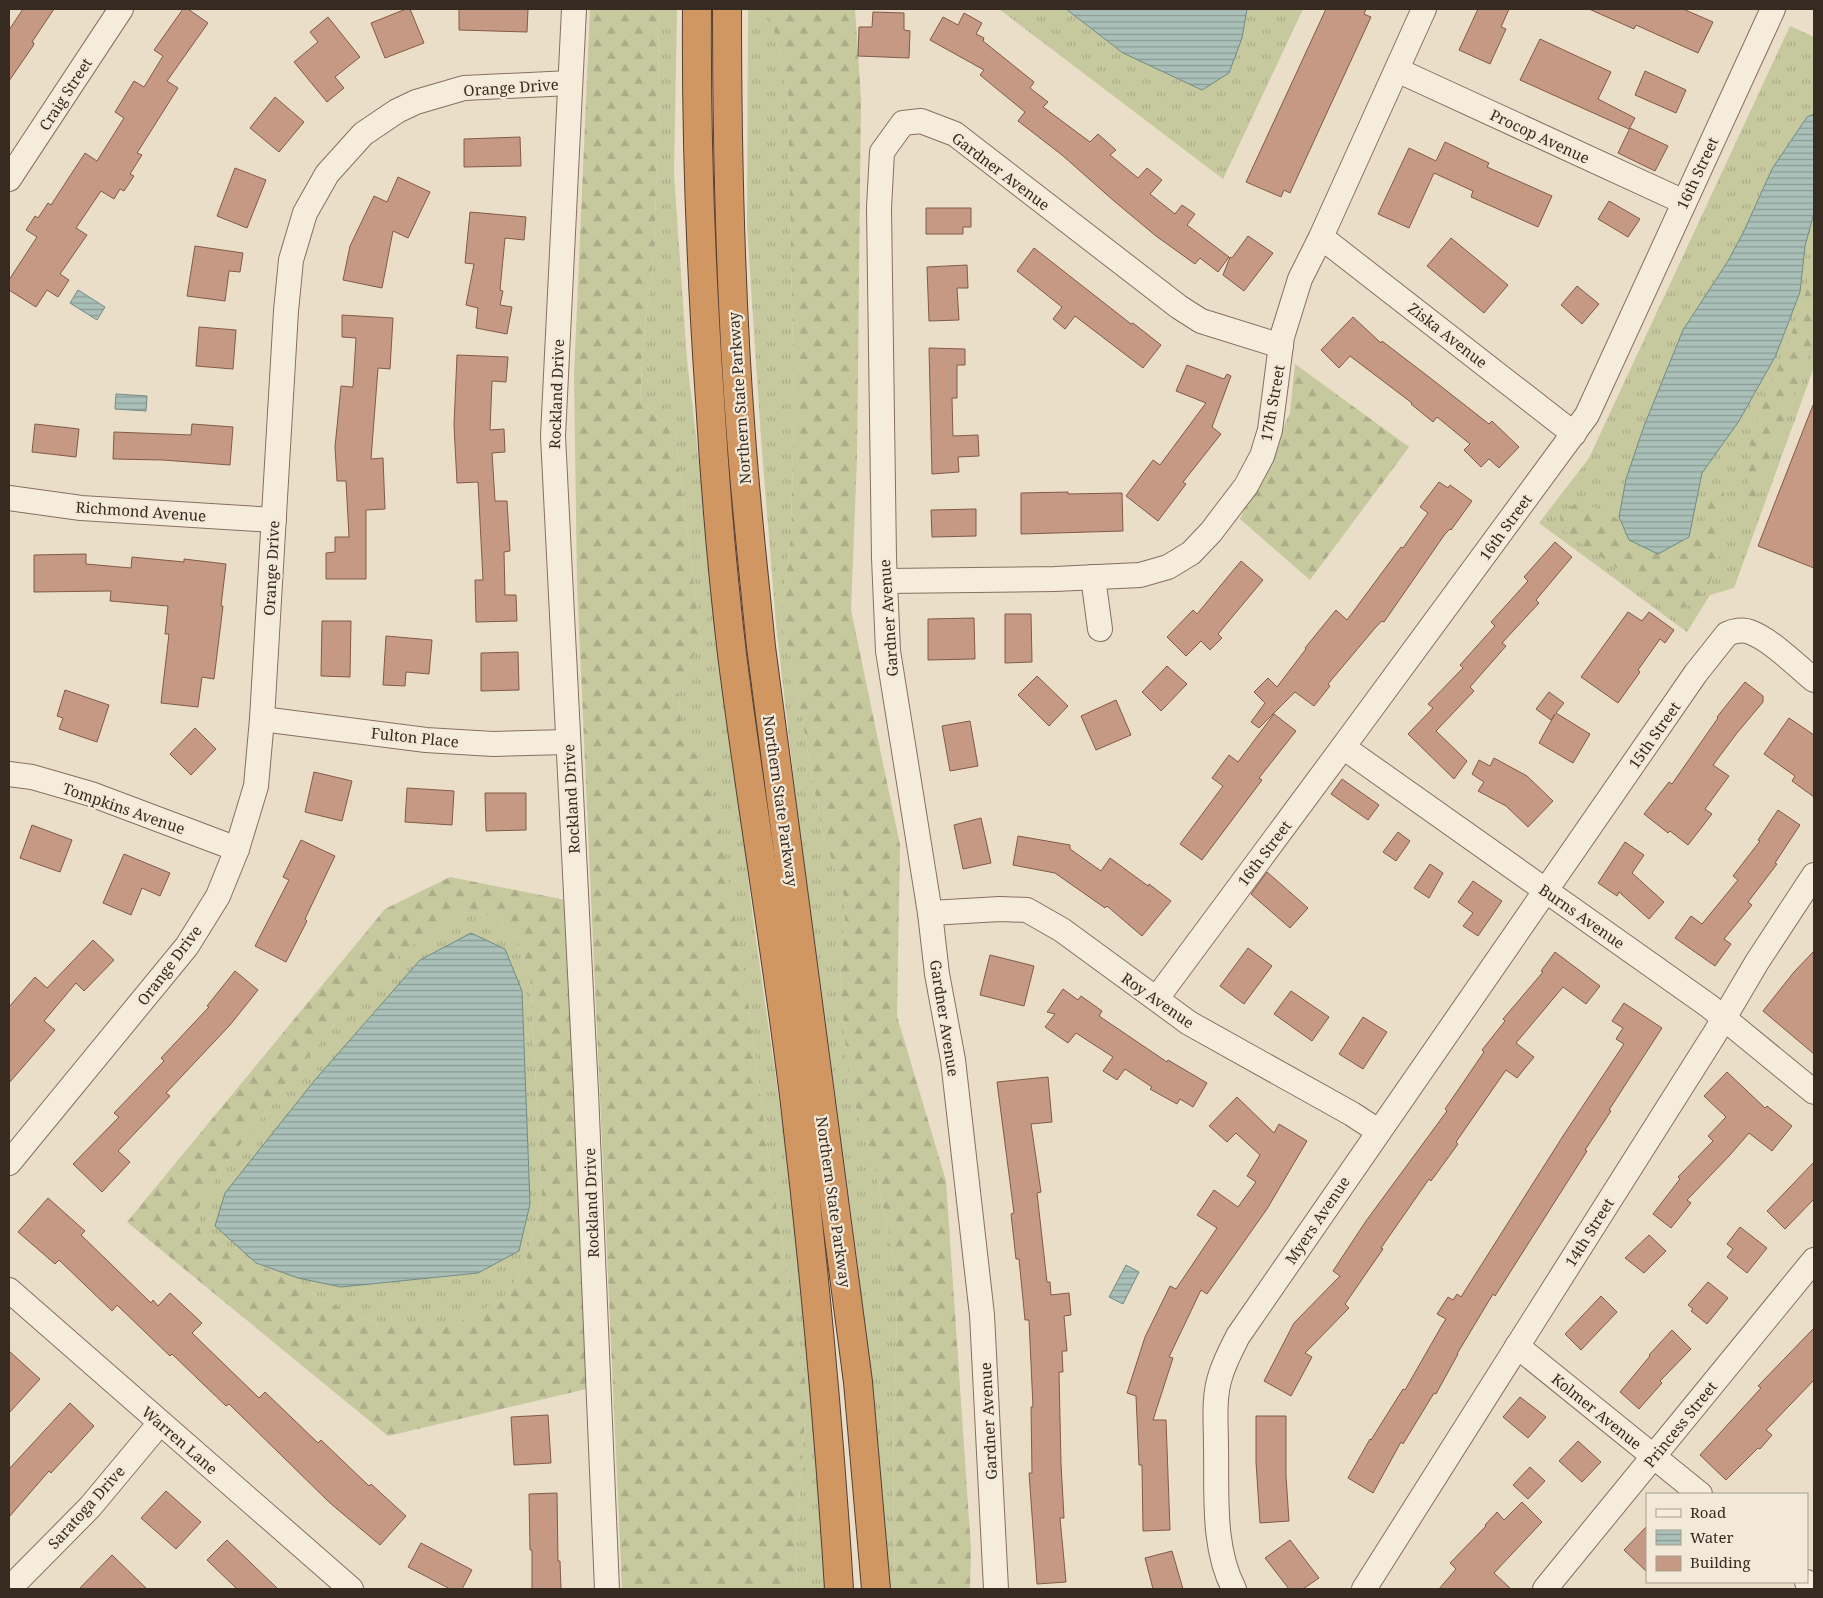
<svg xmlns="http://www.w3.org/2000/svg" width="1823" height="1598" font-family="'Noto Serif',serif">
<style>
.grass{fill:url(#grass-tufts)}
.forest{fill:url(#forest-firs);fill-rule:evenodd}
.water{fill:url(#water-rules);stroke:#718d84}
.building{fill:#c59983;stroke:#825a48}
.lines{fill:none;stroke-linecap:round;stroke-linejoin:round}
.minor-casing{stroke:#857060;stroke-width:26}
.motorway-casing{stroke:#543f33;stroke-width:30}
.minor{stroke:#f6ecdc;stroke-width:24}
.motorway{stroke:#d09763;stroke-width:28}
.labels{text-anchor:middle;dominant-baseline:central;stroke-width:4.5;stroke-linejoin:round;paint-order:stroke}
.street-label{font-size:15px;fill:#372a21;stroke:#f3e9d8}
</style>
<defs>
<pattern id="grass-tufts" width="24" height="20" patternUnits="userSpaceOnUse" patternTransform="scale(1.25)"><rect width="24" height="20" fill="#c6c89e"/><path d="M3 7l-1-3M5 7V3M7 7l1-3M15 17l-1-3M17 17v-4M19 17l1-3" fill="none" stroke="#abac88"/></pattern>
<pattern id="forest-firs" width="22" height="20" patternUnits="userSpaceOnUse" patternTransform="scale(1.25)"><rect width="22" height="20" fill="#c6c89e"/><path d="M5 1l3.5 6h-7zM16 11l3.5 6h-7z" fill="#abac88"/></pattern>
<pattern id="water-rules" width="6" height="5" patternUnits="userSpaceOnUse" patternTransform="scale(1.25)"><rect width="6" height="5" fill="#a9bfb7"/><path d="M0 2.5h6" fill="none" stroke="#8a9b94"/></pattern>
</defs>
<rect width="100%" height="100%" fill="#eadec9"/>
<g class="grass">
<path d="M658,9H677L674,174L687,360L753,919L803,1266L828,1589H797L796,1542L807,1391L770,1168L748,1000L698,751L681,722L678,686L701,641L675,433L640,401L643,346L654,251L659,96Z"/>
<path d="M748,9H769L788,91L794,409L791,536L781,622L794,672L821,828L846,902L840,980L849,1086L872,1156L898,1275L893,1462L895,1589H886L879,1451L858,1266L797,808L776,624L761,438L747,227Z"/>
<path d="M999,9H1303L1223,179Z"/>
<path d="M1790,26L1814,37V367L1734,588L1710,595L1687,632L1539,523L1589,458Z"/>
<path d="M463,912L494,916L514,935L530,976L542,1195L525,1264L505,1299L453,1325H379L345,1310L201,1234L197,1211L222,1168L348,1006L406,949Z"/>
</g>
<g class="forest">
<path d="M590,9H658L659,96L654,251L643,346L640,401L675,433L701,641L678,686L681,722L698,751L718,813L748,1000L770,1168L807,1391L796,1542L797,1589H622L577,584L574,375Z"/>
<path d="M769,9H855L861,99L857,458L851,610L900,845L897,1016L946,1181L971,1549L970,1589H895L893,1462L898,1275L872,1156L849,1086L840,980L846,902L821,828L794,672L781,622L791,536L794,409L788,91Z"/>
<path d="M1814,265V341L1748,519L1750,438L1798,317Z"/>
<path d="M1295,364L1409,447L1310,580L1240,519L1290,413Z"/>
<path d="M1724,492L1720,555L1708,587L1690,605L1675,609L1561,529L1560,514L1578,502L1602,510L1653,541L1684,554L1699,537L1712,495Z"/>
<path d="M450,877L576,902L599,1386L388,1436L127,1222L385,909ZM463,912L494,916L514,935L530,976L542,1195L525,1264L505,1299L453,1325H379L345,1310L201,1234L197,1211L222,1168L348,1006L406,949Z"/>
</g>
<g class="water">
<path d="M1066,9H1247L1242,38L1229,73L1202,90L1123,53Z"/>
<path d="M1814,114V213L1805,246L1800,292L1776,355L1739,421L1702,473L1689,537L1658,554L1629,540L1619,517L1626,479L1644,426L1683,330L1728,261L1744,231L1772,169L1807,117Z"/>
<path d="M78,290L105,307L97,320L70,303Z"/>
<path d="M116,394L147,396L146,411L115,409Z"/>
<path d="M471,933L505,949L522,991L530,1204L519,1251L478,1273L341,1287L298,1278L256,1263L215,1226L225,1193L314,1081L420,960Z"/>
<path d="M1126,1265L1139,1272L1123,1304L1109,1297Z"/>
</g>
<g class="building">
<path d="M23,9H54L32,42L34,43L33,46L9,81V30Z"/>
<path d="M183,9H188L208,23L167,81L178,88L137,153L142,155L130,174L134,176L124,191L120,189L114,199L101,191L76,228L87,235L60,274L69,280L58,297L47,290L36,307L9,290V280L37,237L26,230L35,216L38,218L48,203L51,205L85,153L97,161L124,118L115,112L134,81L144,87L163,56L154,50Z"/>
<path d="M406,9H410L424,43L385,58L371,23Z"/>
<path d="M459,9H528L527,32L459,30Z"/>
<path d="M1326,9H1366L1364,14L1371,17L1290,193L1284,190L1281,197L1246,182Z"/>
<path d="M1478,9H1509L1501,27L1506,29L1490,64L1459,50Z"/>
<path d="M1589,9H1683L1713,22L1698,53L1636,25L1634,29Z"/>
<path d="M873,12L904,13V30L910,31L909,58L858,56L859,27H872Z"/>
<path d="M964,13L982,23L976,34L984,38L983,41L1034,82L1030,88L1048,102L1043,107L1090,142L1098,134L1116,150L1110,155L1138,178L1147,168L1162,180L1150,194L1175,214L1182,205L1195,214L1187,225L1229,257L1218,272L1200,258L1195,264L1156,236L1114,201L1062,155L1018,121L1025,112L980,75L984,70L930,40L943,17L958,25Z"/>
<path d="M328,17L360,57L335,77L344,88L327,102L294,62L318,42L310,32Z"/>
<path d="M1540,39L1611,72L1598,99L1635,118L1629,129L1520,80Z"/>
<path d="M1645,71L1686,90L1676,113L1635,95Z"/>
<path d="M275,97L304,122L279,152L250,128Z"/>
<path d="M1630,128L1668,146L1655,171L1618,153Z"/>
<path d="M520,137L521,166L464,167V139Z"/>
<path d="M1445,142L1489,163L1487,167L1552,196L1538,227L1471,197L1473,191L1434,173L1409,228L1378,214L1409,148L1436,161Z"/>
<path d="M235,168L266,180L247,228L217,216Z"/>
<path d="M398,177L430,192L408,238L393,231L382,288L343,280L350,246L374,196L387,202Z"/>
<path d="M1609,201L1640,219L1628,237L1598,219Z"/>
<path d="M926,208H971V227H963V234H926Z"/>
<path d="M470,212L526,217L524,240L505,238L500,290L503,291L500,305L512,307L507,334L476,328L478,308L466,305L474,264L465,263Z"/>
<path d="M1248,236L1273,253L1244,291L1223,275L1230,257L1232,258Z"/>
<path d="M1451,238L1508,285L1484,313L1427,266Z"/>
<path d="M195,246L243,253L240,272L229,271L225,301L187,296Z"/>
<path d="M1034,248L1131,324L1133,323L1161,345L1143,368L1075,316L1065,329L1053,319L1062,307L1017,271Z"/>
<path d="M967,265L968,288H957L959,320L929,321L927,267Z"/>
<path d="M1577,286L1599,304L1582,324L1561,305Z"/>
<path d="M342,315L393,318L390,369L378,368L371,459L383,458L385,509L366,510V579H326V553L335,552V537H349L346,481H337L335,447L341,386L353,387L356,338L342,337Z"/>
<path d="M1353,317L1381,343L1382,341L1429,377L1489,424L1492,421L1519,447L1499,468L1489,459L1481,467L1464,450L1470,444L1437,417L1433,422L1411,404L1412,403L1350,356L1339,368L1321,350Z"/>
<path d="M199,327L236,330L233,369L196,366Z"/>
<path d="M929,348L965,349V365H957V398H952L953,436L978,435L979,456L958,457L959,472L932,474Z"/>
<path d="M457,355L508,357L506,382L492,381L490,430L504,429L505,452L492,453L495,501H507L510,551L504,552L505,595H516L517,621L476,622L475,580H483L478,482L457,483L454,425Z"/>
<path d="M1187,365L1224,379L1227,374L1231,376L1212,427L1221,434L1183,482L1186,484L1158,521L1126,496L1153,460L1160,465L1206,403L1176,391Z"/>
<path d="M1813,405H1814V568L1758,546Z"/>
<path d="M35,424L79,429L76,457L32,452Z"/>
<path d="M192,424L233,427L230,465L163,460L113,459L114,432L191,435Z"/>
<path d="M1439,482L1448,488L1450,485L1472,501L1451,530L1450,529L1445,534L1384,622L1382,621L1375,628L1328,684L1330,686L1314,706L1295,692L1259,728L1251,722L1265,703L1254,692L1268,678L1277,687L1306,649L1305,648L1336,610L1347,620L1401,547L1403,548L1428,513L1420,507Z"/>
<path d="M1068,492V494L1122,493L1123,531L1021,534V493Z"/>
<path d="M976,509V536L932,537L931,510Z"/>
<path d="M1555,542L1572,557L1536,600L1539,603L1502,643L1506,646L1470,687L1474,691L1436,731L1467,761L1454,779L1408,734L1433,708L1428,704L1463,668L1460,665L1495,626L1491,622L1528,581L1524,577Z"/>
<path d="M86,554V564L131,568L132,557L184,562V559L226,564L221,606H223L214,679L202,677L198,707L161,703L169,634H165L168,606L110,601L111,591L34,592V555Z"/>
<path d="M1241,561L1263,580L1218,634L1222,638L1210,650L1201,641L1186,656L1167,637L1193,610L1197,614Z"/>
<path d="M1628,612L1642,621L1649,612L1674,630L1665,643L1660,639L1638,670L1640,672L1618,703L1581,677Z"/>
<path d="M1005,614H1031L1032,662L1005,663Z"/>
<path d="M974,618L975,659L928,660V619Z"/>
<path d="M322,621H351L350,677L321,676Z"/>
<path d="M386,636L432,640L429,674L406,672L405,686L383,685Z"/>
<path d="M518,652L519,690L481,691V653Z"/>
<path d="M1167,666L1187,684L1161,711L1142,692Z"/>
<path d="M1037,676L1068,706L1049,726L1018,695Z"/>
<path d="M1745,682L1763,696V702L1737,733L1713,765L1729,776L1705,809L1712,814L1688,845L1670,831L1668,833L1644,814L1669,782L1672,784L1718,718L1717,717Z"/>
<path d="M65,690L109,705L97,742L59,729L63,718L57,716Z"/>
<path d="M1549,692L1564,703L1556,713L1590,734L1573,763L1539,743L1555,714L1551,720L1536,709Z"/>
<path d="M1116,700L1131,735L1096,750L1081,716Z"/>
<path d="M1274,714L1296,731L1259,778L1262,780L1202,860L1180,844L1223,786L1212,778L1229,755L1238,762Z"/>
<path d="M1789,718L1814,735V797L1792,781L1795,776L1764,754Z"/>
<path d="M970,721L978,766L950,771L942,726Z"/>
<path d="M195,728L216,749L191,775L170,754Z"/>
<path d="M1494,758L1527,776L1553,801L1528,827L1506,806L1478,791L1484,782L1472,774L1479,760L1490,766Z"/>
<path d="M314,772L352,781L342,821L305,812Z"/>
<path d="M1342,779L1379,805L1368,820L1331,794Z"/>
<path d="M407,788L454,791L452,825L405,822Z"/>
<path d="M485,793H526V830L486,831Z"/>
<path d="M1778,810L1800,825L1775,863L1777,864L1748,902L1752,905L1724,939L1731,944L1715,966L1675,938L1691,916L1702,924L1738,880L1733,876L1760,841L1758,840Z"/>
<path d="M981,818L991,863L963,869L954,825Z"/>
<path d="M32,825L72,840L60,872L20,858Z"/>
<path d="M1398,832L1410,841L1396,861L1383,852Z"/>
<path d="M1018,836L1070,845V849L1101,871L1110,858L1148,886L1149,884L1171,901L1142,936L1107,906L1105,908L1055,873L1013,865Z"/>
<path d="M301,840L335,856L305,919L307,921L286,962L255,946L289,880L283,877Z"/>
<path d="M1625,842L1644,855L1632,873L1664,902L1649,919L1619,892L1617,896L1598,883Z"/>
<path d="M124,854L170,873L160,896L142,888L131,915L103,903Z"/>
<path d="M1430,864L1443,873L1429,898L1414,888Z"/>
<path d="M1267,872L1308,908L1290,928L1251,894Z"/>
<path d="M1473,881L1502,901L1478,936L1463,926L1473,913L1458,902Z"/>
<path d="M93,940L114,960L84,991L76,983L44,1021L55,1030L9,1083V1007L35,977L47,988Z"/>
<path d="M1248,948L1272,966L1244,1004L1220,986Z"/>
<path d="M1814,951V1054L1763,1011L1794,972Z"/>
<path d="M1555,952L1600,986L1586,1004L1563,987L1516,1043L1534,1057L1517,1078L1506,1070L1456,1142L1458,1144L1431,1181L1429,1179L1381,1248L1383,1249L1345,1304L1349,1308L1305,1353L1312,1357L1291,1396L1264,1381L1294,1323L1340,1276L1333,1271L1366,1221L1447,1111L1445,1109L1484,1052L1482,1050L1505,1021L1503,1019L1543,972L1541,971Z"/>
<path d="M990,955L1034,966L1024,1006L980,995Z"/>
<path d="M235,971L258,990L230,1025L166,1093L170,1096L118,1151L130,1162L102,1192L73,1164L119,1117L114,1113L164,1061L161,1058L209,1007L207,1006Z"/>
<path d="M1063,989L1078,1000L1081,996L1102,1011L1099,1016L1167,1062L1168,1060L1207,1083L1193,1107L1180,1099L1177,1104L1150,1089L1152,1087L1125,1069L1117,1080L1103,1071L1113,1057L1076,1033L1068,1043L1045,1027L1055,1014L1047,1012Z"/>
<path d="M1291,991L1329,1017L1312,1041L1274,1014Z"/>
<path d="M1624,1003L1662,1028L1609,1110L1611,1111L1585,1150L1587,1151L1495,1296L1493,1294L1457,1354H1458L1436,1394L1434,1393L1403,1444L1401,1442L1373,1493L1348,1478L1370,1439L1371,1440L1403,1389L1405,1390L1441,1327L1446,1319L1437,1314L1448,1297L1453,1300L1457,1294L1461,1297L1563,1136L1624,1044L1616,1039L1623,1028L1612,1021Z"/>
<path d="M1363,1017L1387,1032L1363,1069L1339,1054Z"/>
<path d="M1727,1072L1765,1108L1767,1106L1792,1126L1772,1151L1749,1133L1730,1155L1687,1200L1691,1203L1671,1228L1653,1214L1680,1179L1678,1177L1713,1141L1708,1136L1726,1117L1704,1096Z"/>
<path d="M1048,1077L1052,1122L1031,1124L1041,1192L1037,1193L1047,1282H1050L1051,1295L1069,1293L1071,1315L1064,1316L1067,1351H1062L1063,1372H1059L1061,1464L1064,1518H1060L1066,1582L1037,1584L1029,1473H1032L1031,1407H1033L1029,1320H1025L1019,1259H1016L1011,1214L1014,1213L997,1082Z"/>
<path d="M1237,1097L1274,1133L1279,1124L1307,1141L1267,1209L1207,1294L1201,1290L1169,1357L1173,1358L1153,1420H1166L1170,1530L1143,1531L1142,1465H1139L1136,1396L1127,1393L1145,1337L1170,1286L1176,1289L1217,1228L1197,1215L1214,1190L1238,1207L1256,1182L1247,1176L1260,1155L1236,1133L1227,1142L1209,1126Z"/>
<path d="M1814,1162V1199L1785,1229L1767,1211Z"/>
<path d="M48,1198L85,1231L81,1235L151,1303L153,1300L158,1306L170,1293L202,1323L192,1333L259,1398L265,1392L318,1443L321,1440L369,1486L371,1484L406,1516L380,1545L330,1503L229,1404L226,1406L172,1354L170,1356L117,1305L112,1311L59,1260L55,1264L18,1232Z"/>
<path d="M1740,1227L1767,1248L1747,1273L1727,1257L1733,1249L1727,1244Z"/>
<path d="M1649,1235L1666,1251L1644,1273L1625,1258Z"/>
<path d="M1708,1282L1728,1298L1707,1324L1691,1311L1693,1309L1688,1305Z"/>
<path d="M1601,1296L1617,1312L1581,1350L1565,1334Z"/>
<path d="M1814,1328V1380L1766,1430L1772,1435L1760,1449L1758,1448L1726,1480L1700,1455L1761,1388L1758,1386Z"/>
<path d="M1672,1330L1691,1349L1660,1381L1662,1383L1639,1409L1620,1392L1650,1356L1649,1355Z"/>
<path d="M9,1351L40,1379L9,1413Z"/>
<path d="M1520,1397L1546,1417L1528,1438L1503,1417Z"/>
<path d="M70,1403L94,1426L51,1473L49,1471L9,1517V1469Z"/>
<path d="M548,1415L551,1463L514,1465L511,1417Z"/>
<path d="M1256,1416H1286V1476L1289,1521L1260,1523L1256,1462Z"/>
<path d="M1578,1441L1601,1462L1582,1482L1559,1461Z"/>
<path d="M1530,1467L1545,1481L1528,1499L1513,1485Z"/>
<path d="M166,1491L201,1522L176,1549L141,1518Z"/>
<path d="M557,1493L558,1561H560L561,1589H532V1550H530L529,1494Z"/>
<path d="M1522,1502L1542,1522L1494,1573L1511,1589H1439L1456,1569L1450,1563L1486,1526L1485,1525L1497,1512L1504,1520Z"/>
<path d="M1647,1526V1572L1624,1550Z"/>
<path d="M227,1540L278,1589H237L207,1560Z"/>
<path d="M1290,1540L1319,1578L1303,1589H1289L1265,1558Z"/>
<path d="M421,1543L472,1570L462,1589H450L408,1567Z"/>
<path d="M1172,1551L1183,1589H1153L1145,1558Z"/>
<path d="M112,1555L147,1589H79Z"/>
</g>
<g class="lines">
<g class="minor-casing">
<g id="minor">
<path d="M574,9L553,436L586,1092L607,1589"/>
<path d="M1397,70L1684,202"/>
<path d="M9,179L121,9"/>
<path d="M1321,237L1574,434"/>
<path d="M9,498L81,508L274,520"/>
<path d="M1093,577L1100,629"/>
<path d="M886,581L1055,579L1140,575L1168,567L1191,553L1211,532L1246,486L1262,456L1270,430L1282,337L1300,279L1321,237L1424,9"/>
<path d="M262,719L426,740L493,744L568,742"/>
<path d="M1343,747L1709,1006L1814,1092"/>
<path d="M9,774L32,777L91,794L237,849"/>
<path d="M930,913L1000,909L1027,910L1062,930L1189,1023L1352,1114L1378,1131"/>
<path d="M1157,998L1354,732L1587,415L1773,9"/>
<path d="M9,1163L187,946L218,896L237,849L256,786L262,719L286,311L291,260L305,213L327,174L363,134L397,111L416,102L464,88L570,83"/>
<path d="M9,1290L351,1589"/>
<path d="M1517,1346L1700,1494"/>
<path d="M1807,1582L1814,1588"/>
<path d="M9,1589L90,1507L160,1423"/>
<path d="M996,1589L982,1315L953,1060L937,974L930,913L888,651L884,558L879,208L882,152L903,123L921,121L955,134L1179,307L1201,321L1281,346"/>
<path d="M1234,1589C1212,1547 1217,1493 1216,1446C1216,1422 1213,1397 1221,1374C1225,1361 1232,1348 1238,1336L1696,673L1727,634C1733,631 1743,629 1750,632C1770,639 1797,666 1814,680"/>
<path d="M1364,1589L1714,1035L1757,962L1814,875"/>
<path d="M1545,1589L1814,1260"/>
</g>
</g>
<g class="motorway-casing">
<g id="motorway">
<path d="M697,9C696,139 701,270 710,400C715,484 722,569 732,654C751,804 777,954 795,1104C814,1266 829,1427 839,1589"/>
<path d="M727,9C727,151 730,294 741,436C746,506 754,576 761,647L858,1382L876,1589"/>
</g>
</g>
<use href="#minor" class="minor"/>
<use href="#motorway" class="motorway"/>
</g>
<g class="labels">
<g class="street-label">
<text transform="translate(511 87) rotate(-4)">Orange Drive</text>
<text transform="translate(65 94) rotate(-57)">Craig Street</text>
<text transform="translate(1540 136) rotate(25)">Procop Avenue</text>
<text transform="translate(1001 171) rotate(37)">Gardner Avenue</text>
<text transform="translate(1697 173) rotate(-65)">16th Street</text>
<text transform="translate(1448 335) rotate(38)">Ziska Avenue</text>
<text transform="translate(556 394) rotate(-88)">Rockland Drive</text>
<text transform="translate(739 398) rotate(-94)">Northern State Parkway</text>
<text transform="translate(1272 403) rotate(-80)">17th Street</text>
<text transform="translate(141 511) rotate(4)">Richmond Avenue</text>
<text transform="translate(1505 527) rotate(-54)">16th Street</text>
<text transform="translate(271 568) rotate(-87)">Orange Drive</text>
<text transform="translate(888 618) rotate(-94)">Gardner Avenue</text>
<text transform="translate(1654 735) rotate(-55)">15th Street</text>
<text transform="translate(415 737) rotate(6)">Fulton Place</text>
<text transform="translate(571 799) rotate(-93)">Rockland Drive</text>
<text transform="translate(781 801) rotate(82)">Northern State Parkway</text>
<text transform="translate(124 808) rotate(19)">Tompkins Avenue</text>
<text transform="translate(1264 853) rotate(-53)">16th Street</text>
<text transform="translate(1582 916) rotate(35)">Burns Avenue</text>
<text transform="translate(169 965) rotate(-53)">Orange Drive</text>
<text transform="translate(1158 1000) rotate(35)">Roy Avenue</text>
<text transform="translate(945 1018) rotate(81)">Gardner Avenue</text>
<text transform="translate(834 1202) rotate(82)">Northern State Parkway</text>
<text transform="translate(591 1203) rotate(-92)">Rockland Drive</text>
<text transform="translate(1317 1220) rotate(-56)">Myers Avenue</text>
<text transform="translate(1589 1232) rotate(-58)">14th Street</text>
<text transform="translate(1597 1411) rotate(39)">Kolmer Avenue</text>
<text transform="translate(988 1421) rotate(-93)">Gardner Avenue</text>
<text transform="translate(1680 1424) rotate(-51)">Princess Street</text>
<text transform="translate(180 1440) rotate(41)">Warren Lane</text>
<text transform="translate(86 1507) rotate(-48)">Saratoga Drive</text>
</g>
</g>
<rect width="1823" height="1598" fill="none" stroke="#372a21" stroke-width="20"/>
<rect x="1646" y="1493" width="162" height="90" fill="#f3e9d8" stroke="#a89d8f"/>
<rect x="1656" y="1509" width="25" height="8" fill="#f6ecdc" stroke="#a89d8f"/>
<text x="1690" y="1518" font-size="15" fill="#372a21">Road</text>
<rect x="1656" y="1530" width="25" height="15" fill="url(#water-rules)" stroke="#a89d8f"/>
<text x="1690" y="1543" font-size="15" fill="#372a21">Water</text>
<rect x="1656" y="1556" width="25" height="15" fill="#c59983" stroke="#a89d8f"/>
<text x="1690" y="1568" font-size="15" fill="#372a21">Building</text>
</svg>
